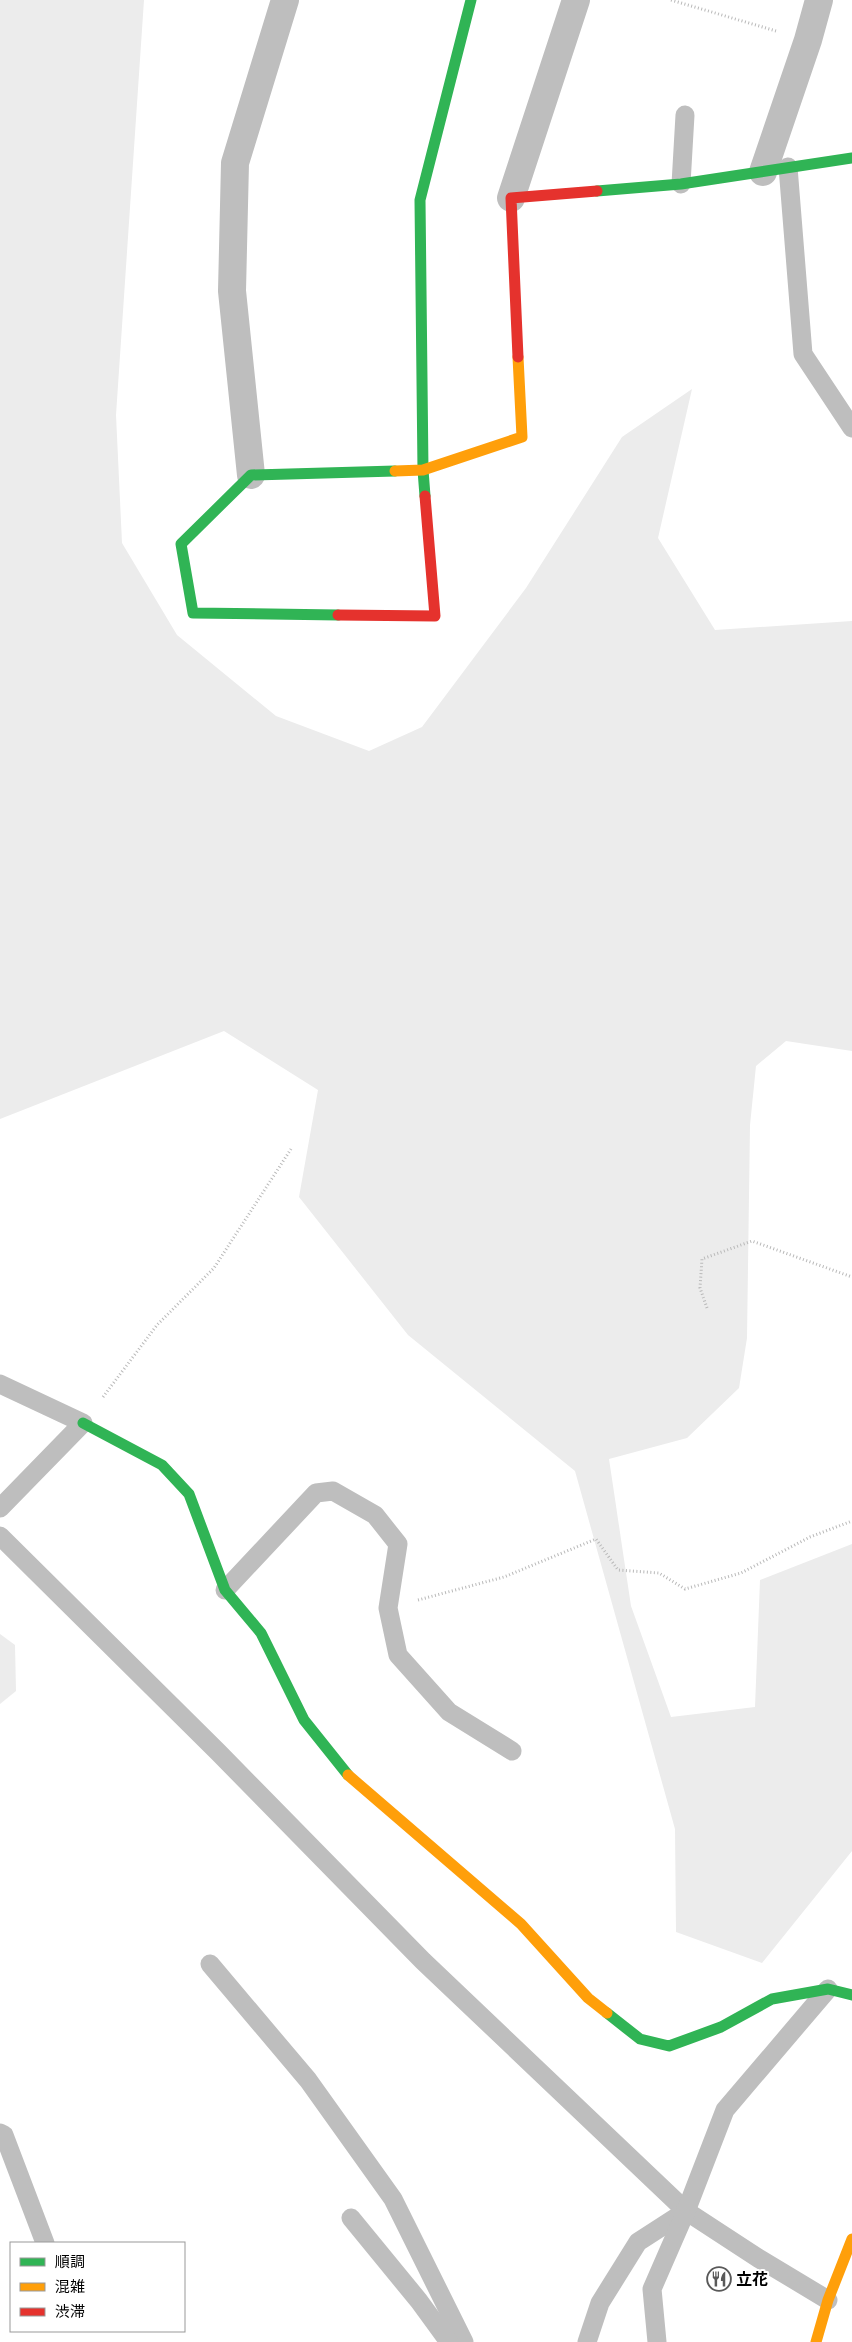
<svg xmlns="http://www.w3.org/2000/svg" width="852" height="2342" font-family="'Open Sans','Noto Sans JP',sans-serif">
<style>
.green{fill:#ececec}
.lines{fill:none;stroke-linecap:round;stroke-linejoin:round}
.path{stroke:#b9b9b9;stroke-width:3;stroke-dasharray:1 2.5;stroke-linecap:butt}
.lane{stroke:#bebebe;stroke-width:19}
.street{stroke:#bebebe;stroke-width:28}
.fast{stroke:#30b455;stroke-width:11}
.slow{stroke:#ff9f0a;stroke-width:11}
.jam{stroke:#e5322d;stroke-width:11}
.labels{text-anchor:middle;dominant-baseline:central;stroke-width:4;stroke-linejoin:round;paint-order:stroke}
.poi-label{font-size:16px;font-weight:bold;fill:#000;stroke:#fff;text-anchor:start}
</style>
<rect width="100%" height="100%" fill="#fff"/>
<g class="green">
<path d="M0,0H144L116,415L122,543L177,635L276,716L369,751L422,727L526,588L622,437L692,389L658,538L715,630L852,621V1051L786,1041L756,1066L750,1125L747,1338L739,1388L687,1438L609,1459L631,1606L671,1717L755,1707L760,1580L852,1544V1851L762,1963L676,1932L675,1829L575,1471L408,1335L299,1197L318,1090L224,1031L0,1119Z"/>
<path d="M0,1634L15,1645L16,1691L0,1704Z"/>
</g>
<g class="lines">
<g class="path">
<path d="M671,0L776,31"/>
<path d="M707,1308L700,1288L702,1259L752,1241L852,1277"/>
<path d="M103,1397L157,1325L214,1268L291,1149"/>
<path d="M418,1600L504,1577L596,1539L618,1570L659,1573L685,1589L741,1573L810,1537L852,1521"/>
</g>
<g class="lane">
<path d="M788,167L803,354L852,428"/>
<path d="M681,184L685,115"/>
<path d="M0,1384L83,1423L0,1508"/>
<path d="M0,1536L218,1752L423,1961L686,2211L758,2258L828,2300"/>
<path d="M225,1590L316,1493L333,1491L375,1515L398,1544L388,1608L398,1655L449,1712L512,1751"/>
<path d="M210,1964L308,2080L393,2199L464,2342"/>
<path d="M0,2133L4,2135L45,2243"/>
<path d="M351,2218L419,2301L449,2342"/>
<path d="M587,2342L600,2303L638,2242L686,2211"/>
<path d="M657,2342L652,2289L686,2211L725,2110L828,1989"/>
</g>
<g class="street">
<path d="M763,172L808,40L819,0"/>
<path d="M511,198L576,0"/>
<path d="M251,475L232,291L235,163L285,0"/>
</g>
<g class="fast">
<path d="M597,191L681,184L852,158"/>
<path d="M425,496L423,470L420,200L471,0"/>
<path d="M338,615L193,613L181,544L251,475L395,471"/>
<path d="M83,1423L162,1465L189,1494L225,1590L261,1633L304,1720L348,1775"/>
<path d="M607,2013L640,2039L669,2046L721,2027L772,1999L828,1989L852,1995"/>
</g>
<g class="slow">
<path d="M395,471L423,470L522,437L518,357"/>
<path d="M348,1775L521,1924L588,1998L607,2013"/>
<path d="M816,2342L828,2300L852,2239"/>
</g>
<g class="jam">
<path d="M518,357L511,198L597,191"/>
<path d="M338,615L435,616L425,496"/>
</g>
</g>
<defs>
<g id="restaurant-ring" transform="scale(1.25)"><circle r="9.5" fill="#fff" stroke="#595959" stroke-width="1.5"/><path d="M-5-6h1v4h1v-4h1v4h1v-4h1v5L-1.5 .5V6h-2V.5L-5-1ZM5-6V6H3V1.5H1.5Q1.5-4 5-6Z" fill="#595959"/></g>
</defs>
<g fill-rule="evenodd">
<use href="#restaurant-ring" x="719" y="2279"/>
</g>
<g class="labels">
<g class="poi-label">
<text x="736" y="2279">立花</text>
</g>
</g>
<rect x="10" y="2242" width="175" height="90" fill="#ffffff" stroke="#999999"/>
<rect x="20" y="2258" width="25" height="8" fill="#30b455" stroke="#999999"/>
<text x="55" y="2267" font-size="15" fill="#000000">順調</text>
<rect x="20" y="2283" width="25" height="8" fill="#ff9f0a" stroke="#999999"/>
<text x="55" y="2292" font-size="15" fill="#000000">混雑</text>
<rect x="20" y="2308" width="25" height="8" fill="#e5322d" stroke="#999999"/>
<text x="55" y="2317" font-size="15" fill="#000000">渋滞</text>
</svg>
